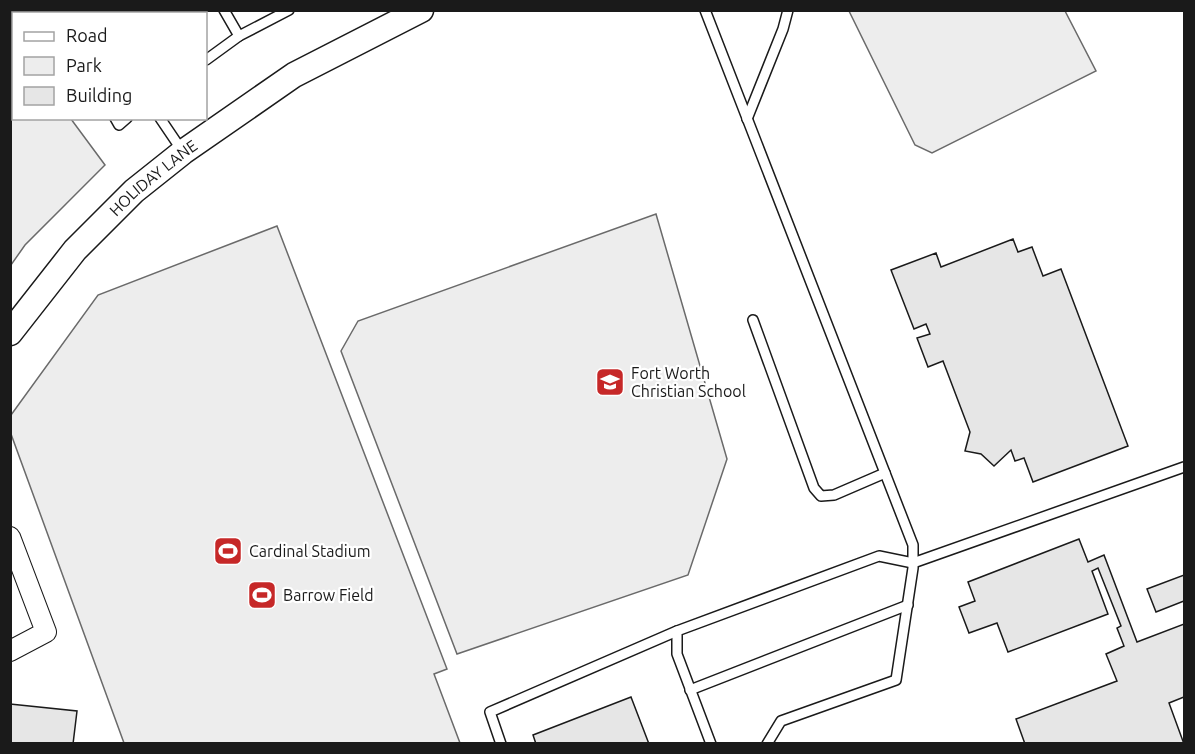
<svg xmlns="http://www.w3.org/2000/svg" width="1195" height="754" font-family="Ubuntu,sans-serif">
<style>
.green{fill:#ededed;stroke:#6a6a6a;stroke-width:1.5}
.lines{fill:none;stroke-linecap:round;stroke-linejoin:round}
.stream{stroke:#d7d7d7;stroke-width:7}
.building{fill:#e6e6e6;stroke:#1a1a1a;stroke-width:1.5}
.service-casing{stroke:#1a1a1a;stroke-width:12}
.minor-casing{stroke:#1a1a1a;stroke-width:22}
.tertiary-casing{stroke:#1a1a1a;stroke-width:27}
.path{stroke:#5f5f5f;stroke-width:4;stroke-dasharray:4.5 3;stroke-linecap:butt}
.service{stroke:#fff;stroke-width:9}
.minor{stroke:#fff;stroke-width:20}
.tertiary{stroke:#fff;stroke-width:24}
.labels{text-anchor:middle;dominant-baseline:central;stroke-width:4.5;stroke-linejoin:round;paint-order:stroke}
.street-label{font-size:16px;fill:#1a1a1a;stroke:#fff}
.poi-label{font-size:16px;fill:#1a1a1a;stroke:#fff;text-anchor:start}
</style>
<rect width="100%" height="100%" fill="#fff"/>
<g class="green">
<path d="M849,11H1065L1096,71L932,153L915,145Z"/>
<path d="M13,101L14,118L71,119L105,165L25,245L11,265L10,104Z"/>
<path d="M656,214L727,459L688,575L457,654L341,351L358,321Z"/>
<path d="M277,226L447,669L434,674L460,743H124L11,434V415L98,295Z"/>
</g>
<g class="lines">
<g class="stream">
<path d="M77,14L80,10"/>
<path d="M10,82L14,79"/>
</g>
</g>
<g class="building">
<path d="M1013,239L1018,252L1032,247L1043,276L1061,269L1128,446L1033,482L1024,458L1015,461L1011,450L994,466L981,454L965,451L970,432L943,361L928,367L917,338L930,334L926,324L914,329L891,270L936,253L941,267Z"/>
<path d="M1079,539L1088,562L1104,555L1137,642L1184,624V697L1169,703L1184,744H1025L1016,719L1117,681L1106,654L1124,646L1117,628L1121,626L1098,568L1092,571L1108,614L1008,652L997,623L969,633L959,607L975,601L968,582Z"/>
<path d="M1184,575V601L1156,612L1147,589Z"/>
<path d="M631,697L649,744H536L533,735Z"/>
<path d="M10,704L77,711L73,744H10Z"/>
</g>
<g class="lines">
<g class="service-casing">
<g id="service">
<path d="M224,10L239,36L289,10"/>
<path d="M705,10L913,545V568L896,680L781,721L767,744"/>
<path d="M161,14L165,10"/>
<path d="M206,60L239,36"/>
<path d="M115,118L119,125L127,118"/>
<path d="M160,118L183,152"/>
<path d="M747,119L783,29L788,10"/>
<path d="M753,320L814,488L821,496L834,495L885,473"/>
<path d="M690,690L908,605"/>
<path d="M501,744L490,712L677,631"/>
<path d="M711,744L677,654V631L879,556L913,563L1184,467"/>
</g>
</g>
<g class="minor-casing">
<path id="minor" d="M10,537L46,632L10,651"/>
</g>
<g class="tertiary-casing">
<g id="tertiary">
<path id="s1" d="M10,333L75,250L134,191L183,152L294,75L421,10"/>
</g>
</g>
<g class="path">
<path d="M23,14L26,10"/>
<path d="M10,26L14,23"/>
</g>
<use href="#service" class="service"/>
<use href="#minor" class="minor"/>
<use href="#tertiary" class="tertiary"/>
</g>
<defs>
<g id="school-square" transform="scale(1.5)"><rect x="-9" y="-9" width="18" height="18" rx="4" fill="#c62828" stroke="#fff"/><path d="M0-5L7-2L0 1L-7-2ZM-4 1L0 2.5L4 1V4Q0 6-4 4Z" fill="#fff"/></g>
<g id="stadium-square" transform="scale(1.5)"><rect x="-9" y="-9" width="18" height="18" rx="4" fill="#c62828" stroke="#fff"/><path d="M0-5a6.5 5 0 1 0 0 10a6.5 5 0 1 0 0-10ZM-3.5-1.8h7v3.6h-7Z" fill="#fff"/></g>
</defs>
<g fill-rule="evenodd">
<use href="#school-square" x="610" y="382"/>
<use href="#stadium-square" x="228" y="551"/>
<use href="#stadium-square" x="262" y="595"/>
</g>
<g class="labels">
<g class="street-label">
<text stroke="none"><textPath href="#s1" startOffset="212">HOLIDAY LANE</textPath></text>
</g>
<g class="poi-label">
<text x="631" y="373">Fort Worth<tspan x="631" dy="18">Christian School</tspan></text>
<text x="249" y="551">Cardinal Stadium</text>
<text x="283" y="595">Barrow Field</text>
</g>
</g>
<rect width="1195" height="754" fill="none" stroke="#1a1a1a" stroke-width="24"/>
<rect x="12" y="12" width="195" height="108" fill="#ffffff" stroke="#a3a3a3" stroke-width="1.5"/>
<rect x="24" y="32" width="30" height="9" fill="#ffffff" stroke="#a3a3a3" stroke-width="1.5"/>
<text x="66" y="42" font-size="18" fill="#1a1a1a">Road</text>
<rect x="24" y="57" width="30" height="18" fill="#ededed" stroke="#a3a3a3" stroke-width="1.5"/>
<text x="66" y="72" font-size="18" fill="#1a1a1a">Park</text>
<rect x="24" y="87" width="30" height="18" fill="#e6e6e6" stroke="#a3a3a3" stroke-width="1.5"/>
<text x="66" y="102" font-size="18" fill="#1a1a1a">Building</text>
</svg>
